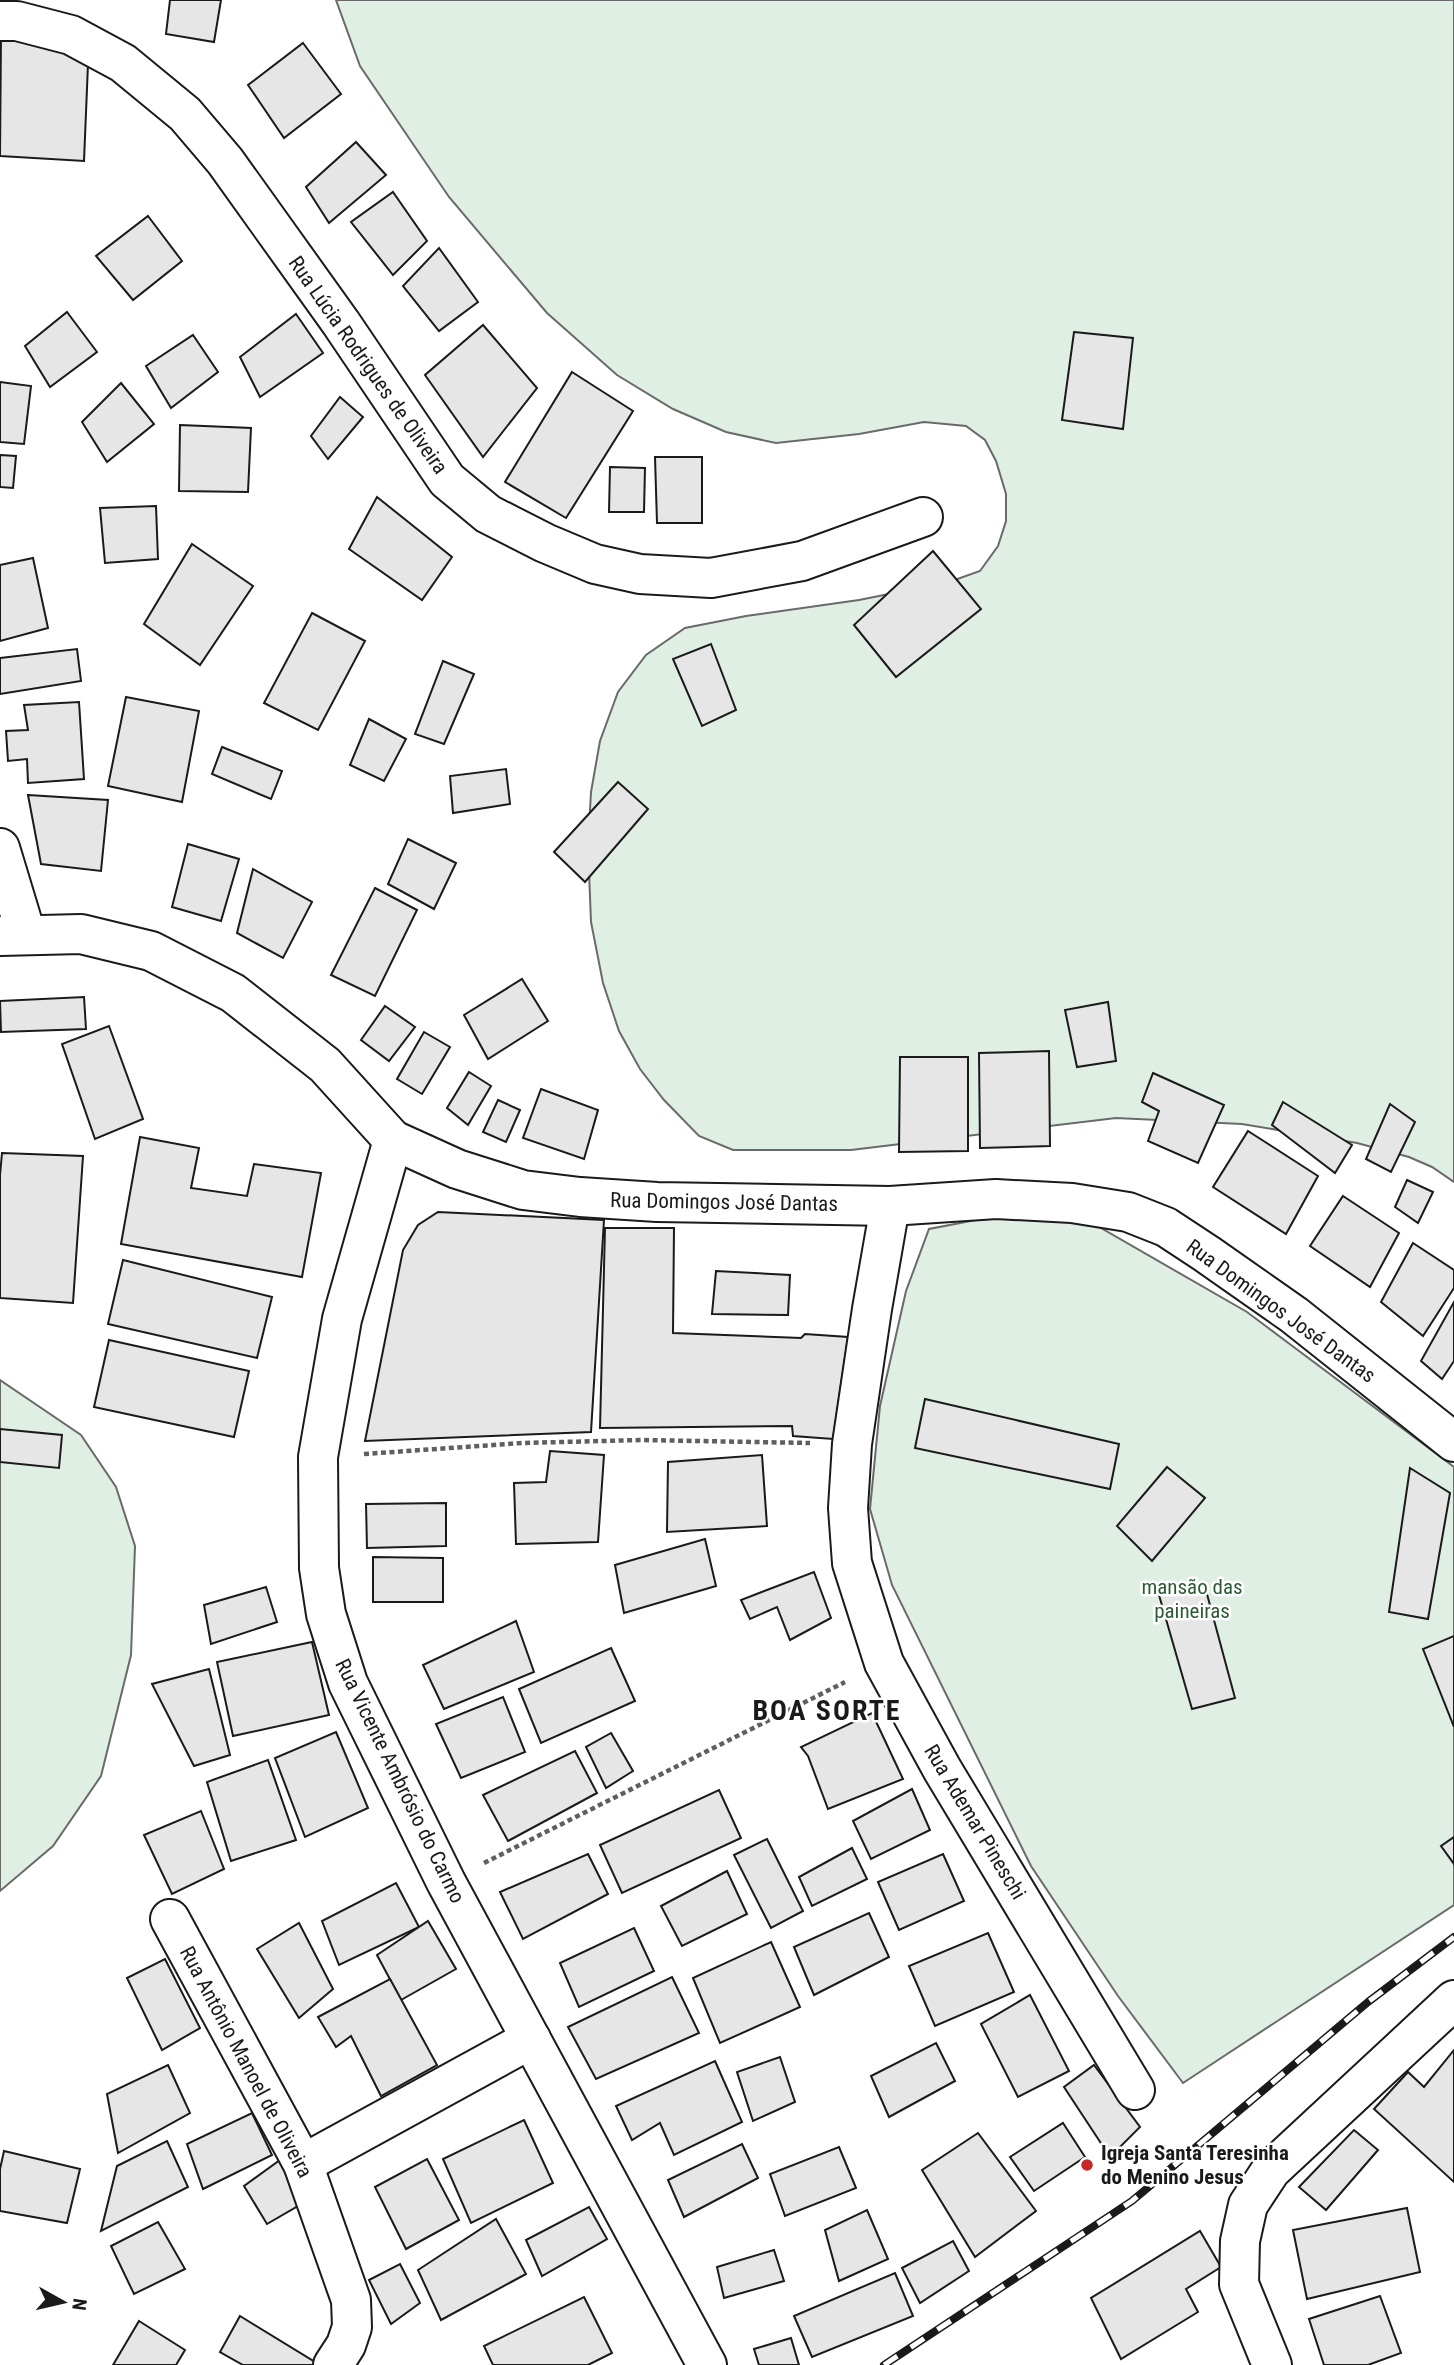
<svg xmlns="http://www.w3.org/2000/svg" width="1454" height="2365" font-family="'Roboto Condensed',sans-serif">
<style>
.green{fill:#e0efe3;stroke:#6a6a6a;stroke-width:2}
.building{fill:#e6e6e6;stroke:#1a1a1a;stroke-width:2}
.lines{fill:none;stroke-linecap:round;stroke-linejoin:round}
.minor-casing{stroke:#1a1a1a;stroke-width:42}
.tertiary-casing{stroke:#1a1a1a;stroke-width:42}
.path{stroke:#5f5f5f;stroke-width:4.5;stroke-dasharray:5 3.5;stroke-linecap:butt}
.minor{stroke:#fff;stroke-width:38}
.tertiary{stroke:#fff;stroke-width:38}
.rail-casing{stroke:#1a1a1a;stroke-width:8}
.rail{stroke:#fff;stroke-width:5;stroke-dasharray:16;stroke-linecap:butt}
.poi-dot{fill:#c62828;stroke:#fff;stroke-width:2.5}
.labels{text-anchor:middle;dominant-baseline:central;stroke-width:5;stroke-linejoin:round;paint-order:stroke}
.street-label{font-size:21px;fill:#1a1a1a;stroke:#fff}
.park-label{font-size:21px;fill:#2b5a34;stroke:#fff}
.poi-label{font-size:21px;font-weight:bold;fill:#1a1a1a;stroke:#fff;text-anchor:start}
.district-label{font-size:28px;font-weight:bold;letter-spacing:2px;fill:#1a1a1a;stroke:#fff}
</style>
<rect width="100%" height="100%" fill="#fff"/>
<g class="green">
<path d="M336,0H1454V1182L1432,1167L1409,1157L1357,1143L1242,1124L1116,1118L851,1150H733L699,1136L664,1100L640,1069L619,1031L603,983L591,922L588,846L591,792L600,741L618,692L646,655L685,628L746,616L859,600L949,582L980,571L998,546L1006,521V494L996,461L985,440L966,426L924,422L859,434L776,443L726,432L673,409L617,375L547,313L449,197L360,66Z"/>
<path d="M1002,1215L1087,1220L1247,1312L1454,1467V1905L1183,2083L1118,1996L1031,1866L892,1585L870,1509L880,1406L906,1291L929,1229Z"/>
<path d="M0,1380L81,1435L116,1487L135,1546L131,1655L101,1776L53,1846L0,1891Z"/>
</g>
<g class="building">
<path d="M170,0H221L214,42L166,34Z"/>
<path d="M1,32L60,46L88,64L84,161L0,156Z"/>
<path d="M303,43L341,94L284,138L248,85Z"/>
<path d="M356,142L386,175L329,223L306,187Z"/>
<path d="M393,192L427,241L393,275L351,222Z"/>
<path d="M148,216L182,261L133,300L96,256Z"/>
<path d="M439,248L478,302L439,331L403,286Z"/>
<path d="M67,312L97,352L50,387L25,346Z"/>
<path d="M296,314L323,353L260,397L240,357Z"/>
<path d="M483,325L537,388L483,457L425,375Z"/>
<path d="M1074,332L1133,338L1123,429L1062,420Z"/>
<path d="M193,335L218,372L171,408L146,366Z"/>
<path d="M572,372L633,411L566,518L505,482Z"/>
<path d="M0,382L31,386L24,444L0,442Z"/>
<path d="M121,383L154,424L107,462L82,422Z"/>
<path d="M340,397L363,417L328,459L311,436Z"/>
<path d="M180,425L251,428L248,492L179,491Z"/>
<path d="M0,455L16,456L13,488L0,487Z"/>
<path d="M655,457H702V523H657Z"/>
<path d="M610,467L645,468L644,512H609Z"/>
<path d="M377,497L452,557L422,600L349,549Z"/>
<path d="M156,506L158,559L105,563L100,508Z"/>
<path d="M192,544L253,586L200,665L144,624Z"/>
<path d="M933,551L981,609L896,677L854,625Z"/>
<path d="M33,558L48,628L0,641V565Z"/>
<path d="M312,613L365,641L318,730L264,703Z"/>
<path d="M711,644L736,710L702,726L673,659Z"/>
<path d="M77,649L81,681L0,694V658Z"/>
<path d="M443,661L474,674L444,744L415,734Z"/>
<path d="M126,697L199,711L182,802L108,786Z"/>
<path d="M79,702L84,779L28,783L27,759L8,761L6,731L28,730L24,705Z"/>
<path d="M369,719L406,739L384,781L350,765Z"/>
<path d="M222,747L282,771L271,799L212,774Z"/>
<path d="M506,769L510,804L453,813L450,776Z"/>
<path d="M618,782L648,809L585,882L554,852Z"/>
<path d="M28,795L108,800L101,871L41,864Z"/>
<path d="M408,839L456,863L434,909L388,884Z"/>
<path d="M188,844L239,859L221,921L172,907Z"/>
<path d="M253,869L312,902L283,958L237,933Z"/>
<path d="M375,888L417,910L375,996L331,975Z"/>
<path d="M522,979L548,1021L488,1059L464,1015Z"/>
<path d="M84,997L86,1029L1,1032L0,1001Z"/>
<path d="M1108,1002L1116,1061L1077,1067L1065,1010Z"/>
<path d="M385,1006L415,1027L389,1061L361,1040Z"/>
<path d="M109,1026L143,1119L95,1139L62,1044Z"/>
<path d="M424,1032L450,1047L422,1094L397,1079Z"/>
<path d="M1049,1051L1050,1146L980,1148L979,1053Z"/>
<path d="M900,1057H968V1151L899,1152Z"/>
<path d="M469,1072L491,1086L468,1125L447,1108Z"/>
<path d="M1153,1073L1224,1105L1198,1163L1148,1141L1159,1111L1142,1102Z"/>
<path d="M541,1089L598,1110L584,1159L523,1138Z"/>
<path d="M498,1100L520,1110L506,1142L483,1132Z"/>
<path d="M1283,1102L1352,1145L1335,1173L1272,1125Z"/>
<path d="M1390,1104L1415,1122L1391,1172L1366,1159Z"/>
<path d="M1248,1131L1318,1176L1286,1234L1213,1187Z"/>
<path d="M140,1137L199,1148L191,1188L247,1196L254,1164L321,1173L302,1277L121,1244Z"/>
<path d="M2,1153L83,1156L73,1303L0,1298V1175Z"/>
<path d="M1407,1180L1433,1192L1418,1223L1395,1207Z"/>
<path d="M1343,1196L1399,1233L1370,1287L1310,1246Z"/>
<path d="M438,1212L604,1220L591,1432L365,1441L403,1250L418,1225Z"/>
<path d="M605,1228H674L673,1333L801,1338L805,1334L848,1337L833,1439L793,1436L792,1426L600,1428Z"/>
<path d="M1413,1243L1454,1270V1288L1423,1336L1381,1302Z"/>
<path d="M123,1260L272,1297L257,1358L108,1324Z"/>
<path d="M716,1271L790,1275L788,1315L712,1314Z"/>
<path d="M1454,1302V1361L1442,1379L1421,1361Z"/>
<path d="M109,1340L249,1371L234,1437L94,1407Z"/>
<path d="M925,1399L1119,1444L1110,1489L915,1448Z"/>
<path d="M0,1429L62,1435L59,1468L0,1462Z"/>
<path d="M550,1451L604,1455L598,1542L516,1544L514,1483L546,1482Z"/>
<path d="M762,1455L767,1526L667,1532L668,1462Z"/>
<path d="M1167,1467L1205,1498L1152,1561L1117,1526Z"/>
<path d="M1410,1468L1450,1493L1428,1619L1389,1612Z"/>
<path d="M446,1503V1546L367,1548L366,1504Z"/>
<path d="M705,1539L716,1586L624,1613L615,1565Z"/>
<path d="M373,1557L443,1558V1602H373Z"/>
<path d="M814,1572L831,1618L790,1640L777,1607L750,1619L741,1600Z"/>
<path d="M1204,1583L1235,1698L1192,1709L1159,1595Z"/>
<path d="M266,1587L277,1622L211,1644L204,1605Z"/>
<path d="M516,1621L534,1672L444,1709L423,1665Z"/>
<path d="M1454,1636V1727L1423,1649Z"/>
<path d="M312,1642L329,1715L233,1736L217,1662Z"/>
<path d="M611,1648L635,1701L541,1743L519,1689Z"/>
<path d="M209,1669L230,1755L194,1766L152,1684Z"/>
<path d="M503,1697L525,1752L461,1778L436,1724Z"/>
<path d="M872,1713L903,1779L828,1809L808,1756L801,1747Z"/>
<path d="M336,1732L368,1808L305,1837L275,1758Z"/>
<path d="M611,1733L633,1771L606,1788L586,1747Z"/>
<path d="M575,1751L597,1793L508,1841L483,1795Z"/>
<path d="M268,1760L296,1840L231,1861L207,1782Z"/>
<path d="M912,1789L930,1830L871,1859L853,1821Z"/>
<path d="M719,1790L741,1838L622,1893L600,1845Z"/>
<path d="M201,1811L224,1869L172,1894L144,1835Z"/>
<path d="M1454,1837V1864L1441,1846Z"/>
<path d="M767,1839L803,1911L771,1928L734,1855Z"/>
<path d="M852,1848L867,1879L812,1906L799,1877Z"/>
<path d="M588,1854L608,1894L523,1939L500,1892Z"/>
<path d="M943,1854L964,1901L899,1930L878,1882Z"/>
<path d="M727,1871L747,1914L682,1946L661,1906Z"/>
<path d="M396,1883L419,1927L339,1965L322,1921Z"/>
<path d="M869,1913L889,1957L814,1995L794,1947Z"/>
<path d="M428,1921L456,1969L401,2000L377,1955Z"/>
<path d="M299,1923L333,1989L299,2018L257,1949Z"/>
<path d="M634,1928L654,1971L579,2007L560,1963Z"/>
<path d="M988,1933L1014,1992L935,2026L909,1966Z"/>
<path d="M771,1942L800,2007L720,2043L693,1978Z"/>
<path d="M165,1959L200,2028L162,2050L127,1978Z"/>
<path d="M672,1977L699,2033L596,2079L568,2027Z"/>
<path d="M390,1979L437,2065L381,2096L351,2036L336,2047L318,2017Z"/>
<path d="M1030,1995L1069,2071L1018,2097L981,2024Z"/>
<path d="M936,2043L955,2081L889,2117L871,2076Z"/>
<path d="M1454,2050V2182L1374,2109L1408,2072L1424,2087Z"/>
<path d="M780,2057L795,2102L753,2121L737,2072Z"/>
<path d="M715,2061L742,2122L674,2155L660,2123L632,2140L616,2106Z"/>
<path d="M168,2065L190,2113L118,2153L107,2094Z"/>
<path d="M1094,2065L1140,2127L1110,2157L1064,2087Z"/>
<path d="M252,2113L272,2155L203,2189L187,2144Z"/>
<path d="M524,2120L553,2183L471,2223L443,2159Z"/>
<path d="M1063,2123L1085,2157L1034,2191L1010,2157Z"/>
<path d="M1354,2130L1378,2150L1326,2210L1299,2187Z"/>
<path d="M978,2133L1036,2211L975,2257L922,2170Z"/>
<path d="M167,2141L188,2187L101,2231L117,2166Z"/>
<path d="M742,2144L758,2178L684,2217L668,2180Z"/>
<path d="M839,2147L856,2188L785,2216L770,2174Z"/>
<path d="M4,2151L80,2169L67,2223L0,2211V2169Z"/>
<path d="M427,2159L459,2220L406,2249L375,2187Z"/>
<path d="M280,2160L303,2203L267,2224L244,2186Z"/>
<path d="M589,2207L607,2239L542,2276L526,2240Z"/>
<path d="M1407,2208L1420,2272L1307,2299L1293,2230Z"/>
<path d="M867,2210L888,2259L839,2281L825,2230Z"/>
<path d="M496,2219L526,2274L441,2320L418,2270Z"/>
<path d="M158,2222L185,2269L134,2294L111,2246Z"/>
<path d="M1200,2231L1221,2267L1186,2289L1198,2312L1121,2359L1091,2298Z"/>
<path d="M953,2241L969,2271L920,2303L902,2268Z"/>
<path d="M774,2250L784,2281L724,2298L717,2267Z"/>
<path d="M400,2264L420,2303L391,2324L369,2280Z"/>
<path d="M895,2273L913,2316L812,2357L794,2316Z"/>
<path d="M1380,2296L1401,2353L1368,2365H1324L1309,2319Z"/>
<path d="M584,2297L612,2353L588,2365H493L484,2346Z"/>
<path d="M240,2316L320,2365H243L220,2352Z"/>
<path d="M139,2321L185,2350L176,2365H113Z"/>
<path d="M791,2338L799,2365H759L754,2349Z"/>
</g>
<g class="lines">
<g class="minor-casing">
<g id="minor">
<path d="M0,21H17L71,35L123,63L185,114L225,161L341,323L447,480L488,514L545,543L595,564L640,574L711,578L802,561L923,517"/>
<path d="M0,848L26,934"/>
<path d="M393,1140L342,1319L318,1457L319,1568L326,1614L348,1683L446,1882L707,2365"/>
<path d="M890,1206L872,1309L852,1444L848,1508L852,1563L884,1663L942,1769L1135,2090"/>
<path d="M170,1919L303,2164L351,2300L352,2327L346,2345L333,2365"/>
<path d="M303,2164L531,2039"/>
<path d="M1272,2365L1239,2284L1240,2241L1248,2205L1271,2170L1454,2000"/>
</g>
</g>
<g class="tertiary-casing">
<path id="tertiary" d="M0,936L81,934L151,951L233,993L325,1065L393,1140L457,1169L523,1190L580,1197L657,1202L890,1206L996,1199L1072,1203L1128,1212L1166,1227L1207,1254L1294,1315L1454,1442"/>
</g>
<g class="path">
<path d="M364,1454L522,1443L642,1440L810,1443"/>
<path d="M484,1863L845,1682"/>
</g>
<use href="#minor" class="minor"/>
<use href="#tertiary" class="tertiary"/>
<g class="rail-casing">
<path id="rail" d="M884,2365L1132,2201L1368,2002L1454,1937"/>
</g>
<use href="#rail" class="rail"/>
</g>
<circle class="poi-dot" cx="1087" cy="2165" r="7"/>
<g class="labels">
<g class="street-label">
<text transform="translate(368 365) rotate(55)">Rua Lúcia Rodrigues de Oliveira</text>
<text transform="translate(724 1202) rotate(1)">Rua Domingos José Dantas</text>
<text transform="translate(1281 1311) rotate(36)">Rua Domingos José Dantas</text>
<text transform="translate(400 1781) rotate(64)">Rua Vicente Ambrósio do Carmo</text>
<text transform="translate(975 1822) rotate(59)">Rua Ademar Pineschi</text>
<text transform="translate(246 2062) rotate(62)">Rua Antônio Manoel de Oliveira</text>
</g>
<g class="park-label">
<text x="1192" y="1587">mansão das<tspan x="1192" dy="24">paineiras</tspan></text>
</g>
<g class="poi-label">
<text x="1101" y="2153">Igreja Santa Teresinha<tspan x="1101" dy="24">do Menino Jesus</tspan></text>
</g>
<g class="district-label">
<text x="827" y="1710">BOA SORTE</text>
</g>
</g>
<g transform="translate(63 2302) rotate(98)" stroke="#ffffff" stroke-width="5" paint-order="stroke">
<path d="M0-5L12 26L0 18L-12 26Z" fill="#1a1a1a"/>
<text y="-10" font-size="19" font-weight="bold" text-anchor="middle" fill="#1a1a1a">N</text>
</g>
</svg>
